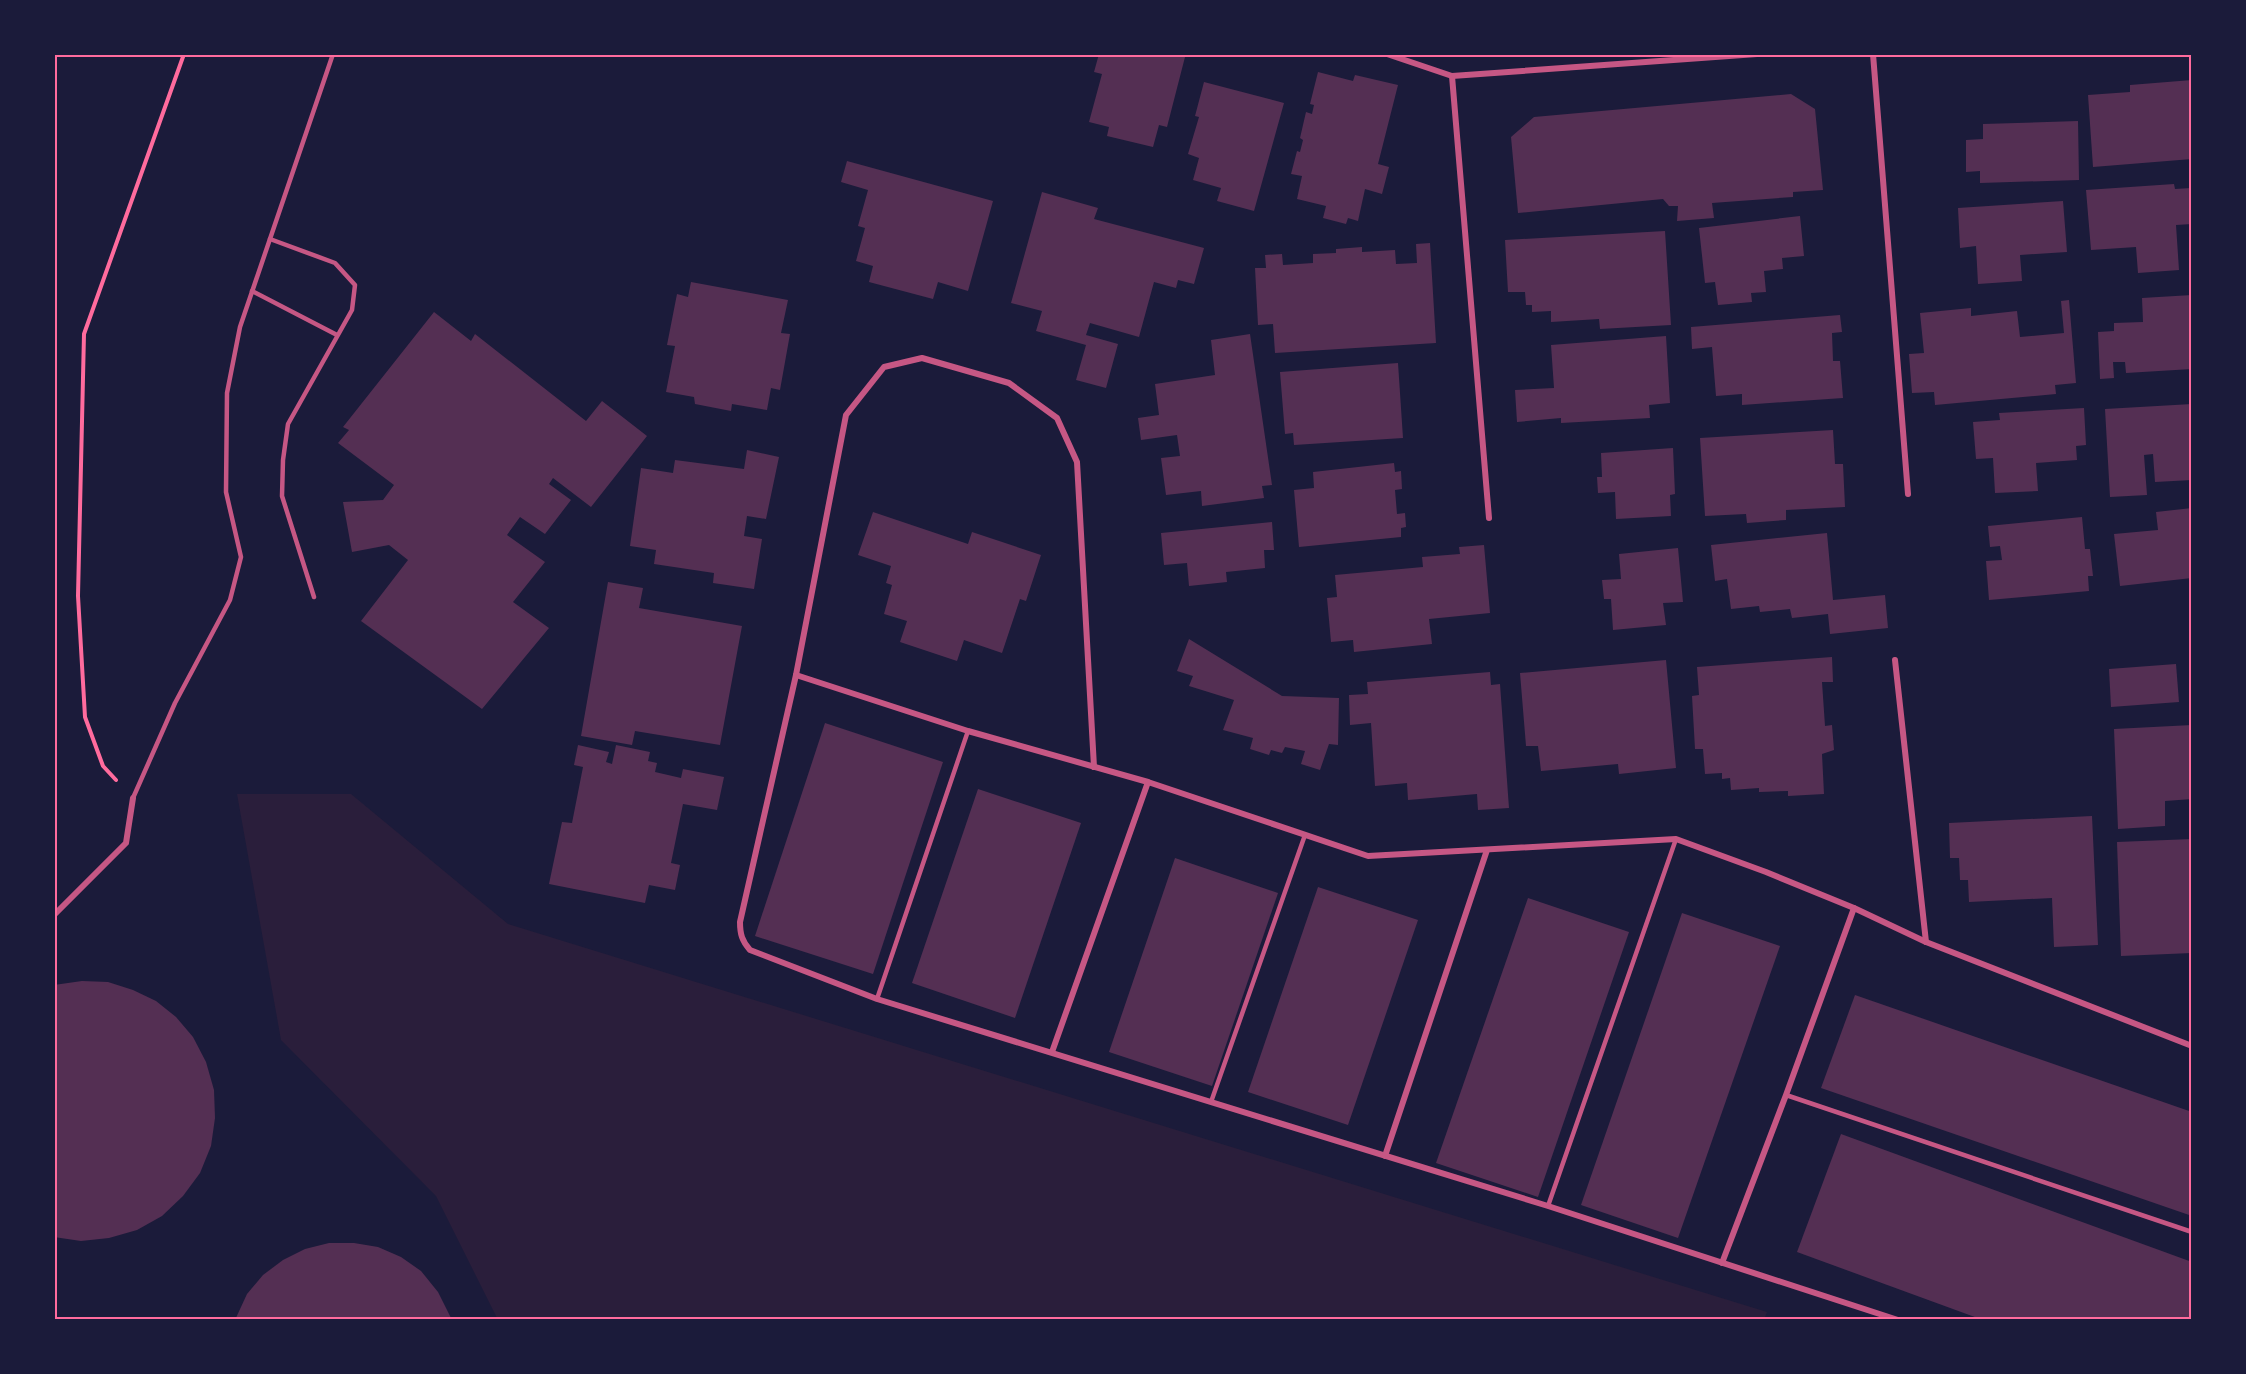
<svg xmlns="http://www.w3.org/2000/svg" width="2246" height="1374" font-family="'Noto Sans',sans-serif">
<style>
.green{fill:#2a1e3b}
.building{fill:#542f53}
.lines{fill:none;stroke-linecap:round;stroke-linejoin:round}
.path{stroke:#ff6b9d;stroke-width:4}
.service{stroke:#c65784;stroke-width:4.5}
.minor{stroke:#c65784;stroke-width:6}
.neatline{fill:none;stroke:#ff6b9d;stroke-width:2}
</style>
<rect width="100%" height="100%" fill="#1b1b3a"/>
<path class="green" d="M237,794H351L508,924L1767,1312L1764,1320H498L436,1196L281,1040Z"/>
<g class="building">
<path d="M1099,54H1173L1185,57L1167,127L1159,125L1153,147L1107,136L1109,127L1089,122L1102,74L1094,72Z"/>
<path d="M1318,72L1353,81L1355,75L1398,85L1378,164L1389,167L1382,194L1365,189L1358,221L1348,218L1346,224L1323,218L1326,206L1297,199L1302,176L1291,174L1297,151L1300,152L1303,140L1300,138L1306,112L1312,114L1314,105L1310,104Z"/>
<path d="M2192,80V159L2093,167L2088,95L2130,92V85Z"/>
<path d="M1204,82L1284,103L1254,211L1217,201L1221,188L1193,180L1199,158L1188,154L1199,117L1195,116Z"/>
<path d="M1791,94L1815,109L1823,190L1793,192V197L1712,203L1714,218L1677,221L1678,206H1669L1663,199L1518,213L1511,137L1534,117Z"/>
<path d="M2078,121L2079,180L1980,183V171L1966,172V140L1983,139V124Z"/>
<path d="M847,161L993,201L968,291L938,282L933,299L869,282L873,266L856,261L865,228L858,226L868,190L841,182Z"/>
<path d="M2174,184L2175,189L2191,188L2192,202V224L2176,225L2179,270L2138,273L2136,247L2091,250L2086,190Z"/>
<path d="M1042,192L1098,208L1094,219L1204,248L1194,284L1178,280L1176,288L1154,282L1139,337L1090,323L1086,335L1118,344L1106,388L1076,380L1086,345L1036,331L1042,311L1011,303Z"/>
<path d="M2063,201L2067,252L2020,255L2022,281L1978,284L1976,246L1960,248L1958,208Z"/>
<path d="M1800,216L1804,256L1782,258L1783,269L1764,271L1766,292L1751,293L1752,302L1718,305L1715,282L1705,283L1699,228Z"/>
<path d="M1665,231L1671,325L1600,329L1599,319L1551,322V311L1532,312V305H1526L1525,292H1508L1505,240Z"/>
<path d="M1430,243L1436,343L1275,353L1273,324L1258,325L1255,268H1266L1265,255L1282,254L1283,265L1313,263V254L1336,253V249L1362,247V252L1395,250L1396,264L1417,263L1416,244Z"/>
<path d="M691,282L788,300L781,333L790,334L780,390L771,388L767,410L732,404L731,411L695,404L694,397L666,392L675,346L667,345L677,294L688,297Z"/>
<path d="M2192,295V369L2126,373L2125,362H2113L2114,378L2100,379L2098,332L2114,331V323L2143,322L2142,298Z"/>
<path d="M2069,300L2076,383L2055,385L2056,394L1935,405L1934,392L1912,393L1909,354L1924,353L1920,313L1971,308V316L2017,311L2020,337L2064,333L2061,301Z"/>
<path d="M434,312L471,341L475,334L586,421L602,401L647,436L591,507L553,478L549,484L571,500L545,534L520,517L507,535L545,562L513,602L549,628L482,709L361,621L408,560L389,545L352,552L343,502L383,500L394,485L338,443L349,430L343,427Z"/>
<path d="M1840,315L1842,332L1832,333L1833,361H1840L1843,398L1742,405V394L1716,396L1712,347L1692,349L1691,327Z"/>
<path d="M1250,334L1272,485L1262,486L1264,498L1202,506L1201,491L1166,495L1161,458L1180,456L1177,435L1141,440L1138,418L1159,415L1155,384L1215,375L1211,340Z"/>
<path d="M1666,336L1670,403L1649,405L1650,418L1561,423V418L1517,422L1515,390L1554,388L1551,345Z"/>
<path d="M1398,363L1403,438L1294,445L1293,433L1285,434L1280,372Z"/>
<path d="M2192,404V480L2155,482L2153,454L2144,455L2147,495L2110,497L2105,409Z"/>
<path d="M2084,408L2086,445L2076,446L2077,460L2036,463L2038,491L1995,493L1993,458L1976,459L1973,422L2000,420L1999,413Z"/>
<path d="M1833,430L1835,464H1843L1845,507L1786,510V520L1747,523L1746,514L1705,516L1700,438Z"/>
<path d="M1673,448L1675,494L1670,495L1671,516L1616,519L1615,492L1598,493L1597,477H1602L1601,453Z"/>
<path d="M747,450L779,457L766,519L747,516L744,536L762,539L754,589L713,583L714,573L654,564L656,550L630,546L641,468L673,473L675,460L744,469Z"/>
<path d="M1394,463L1395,472L1401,471L1402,489L1395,490L1397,514L1405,513L1406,527L1401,528V537L1299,547L1294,490L1314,488L1313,472Z"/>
<path d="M2192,508V578L2120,586L2114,534L2158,530L2156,512Z"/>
<path d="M873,512L968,544L972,532L1041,555L1026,601L1020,599L1002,653L964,640L957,661L900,642L907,621L884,614L892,585L886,583L891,566L858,555Z"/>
<path d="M2082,517L2085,549H2090L2093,576H2088L2089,591L1989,600L1986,561L2002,560L2000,546L1990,547L1988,526Z"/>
<path d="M1272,522L1274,550H1264L1265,568L1226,572L1227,582L1189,586L1187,563L1164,565L1161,533Z"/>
<path d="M1827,533L1833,600L1885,595L1888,628L1830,634L1828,614L1792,618L1790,609L1760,612L1759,606L1731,609L1727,579L1715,581L1711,545Z"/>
<path d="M1484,545L1490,613L1429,619L1432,644L1354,652L1353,640L1331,642L1327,598L1337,597L1335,575L1423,567L1422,557L1460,554L1459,547Z"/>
<path d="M1678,548L1683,602L1663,603L1666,625L1613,630L1611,599H1604L1602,580L1621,579L1619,554Z"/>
<path d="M608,582L643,588L639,608L742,626L720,745L635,731L632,745L581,736Z"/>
<path d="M1189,639L1282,696L1339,698L1338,745L1329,744L1320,770L1301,764L1305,751L1285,747L1282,753L1271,750L1269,755L1250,749L1253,738L1223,730L1234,700L1189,686L1193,676L1177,671Z"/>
<path d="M1832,657L1833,682H1822L1825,726L1832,725L1834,750L1822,754L1824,794L1788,796V791L1759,792V788L1731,790L1730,778L1722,779V773L1705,774L1703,749H1695L1692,696L1699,695L1697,667Z"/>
<path d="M1666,660L1676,768L1619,774L1618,764L1541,771L1538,746H1526L1520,673Z"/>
<path d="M2176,664L2179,702L2111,707L2109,669Z"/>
<path d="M1490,672L1491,685L1500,684L1509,808L1478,810L1477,794L1408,800L1407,783L1375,786L1371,723L1350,725L1349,695L1368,694L1367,682Z"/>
<path d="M825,723L943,762L873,974L755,936Z"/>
<path d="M2192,725V799L2165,801V826L2118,829L2114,729Z"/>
<path d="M578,745L609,752L606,762L612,764L616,745L650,752L648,761L657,763L655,772L681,778L683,769L724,777L717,810L683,804L671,863L680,865L675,890L649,885L645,903L549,884L562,822L572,823L583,767L574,765Z"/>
<path d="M978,789L1081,823L1015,1018L912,983Z"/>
<path d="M2092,816L2098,945L2054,947L2052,898L1969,902L1968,880H1960L1959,858H1950L1949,823Z"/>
<path d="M2192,839V953L2121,956L2117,842Z"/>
<path d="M1175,858L1278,893L1212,1086L1109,1052Z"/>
<path d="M1318,887L1418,920L1348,1125L1248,1092Z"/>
<path d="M1528,898L1629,932L1538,1197L1436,1163Z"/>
<path d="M1682,913L1780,946L1678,1238L1581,1205Z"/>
<path d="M82,981L108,982L133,990L156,1001L176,1017L193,1037L206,1062L214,1090L215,1118L211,1146L200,1173L183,1196L162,1216L137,1230L109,1238L81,1241L54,1237V985Z"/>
<path d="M1855,995L2192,1112V1216L1821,1088Z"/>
<path d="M1841,1134L2192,1262V1320H1983L1797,1252Z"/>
<path d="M329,1243H354L378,1247L401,1257L421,1271L438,1292L452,1320H235L247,1294L263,1275L283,1260L305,1249Z"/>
</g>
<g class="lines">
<path class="path" d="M116,780L103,766L85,717L78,596L84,334L184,54"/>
<g class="service">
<path d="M270,239L335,263L355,285L352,310L288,424L283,460L282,496L314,597"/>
<path d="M252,291L337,335"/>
<path d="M133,798L175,703L230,600L241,557L226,492L227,393L240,327L333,54"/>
<path d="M877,999L968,731"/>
<path d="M1786,1095L2192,1232"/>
<path d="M1211,1102L1305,835"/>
<path d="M1548,1206L1676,839"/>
</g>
<g class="minor">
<path d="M1387,54L1452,76L1757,54"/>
<path d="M1873,54L1908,494"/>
<path d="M1452,76L1489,518"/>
<path d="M1895,660L1926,942"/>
<path d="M796,675L968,731L1148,782L1368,856L1676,839L1766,872L1854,908L1926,942L2192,1046"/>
<path d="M1094,767L1077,462L1057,418L1009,383L922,358L884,367L846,415L796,675L740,922C740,934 742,941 750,950L877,999L1548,1206L1898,1320"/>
<path d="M54,915L126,843L133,798"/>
<path d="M1052,1052L1148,782"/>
<path d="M1385,1156L1487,850"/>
<path d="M1722,1263L1786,1095L1854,908"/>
</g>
</g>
<rect width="2246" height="1374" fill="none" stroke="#1b1b3a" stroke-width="111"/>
<rect x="56" y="56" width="2134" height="1262" class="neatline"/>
</svg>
